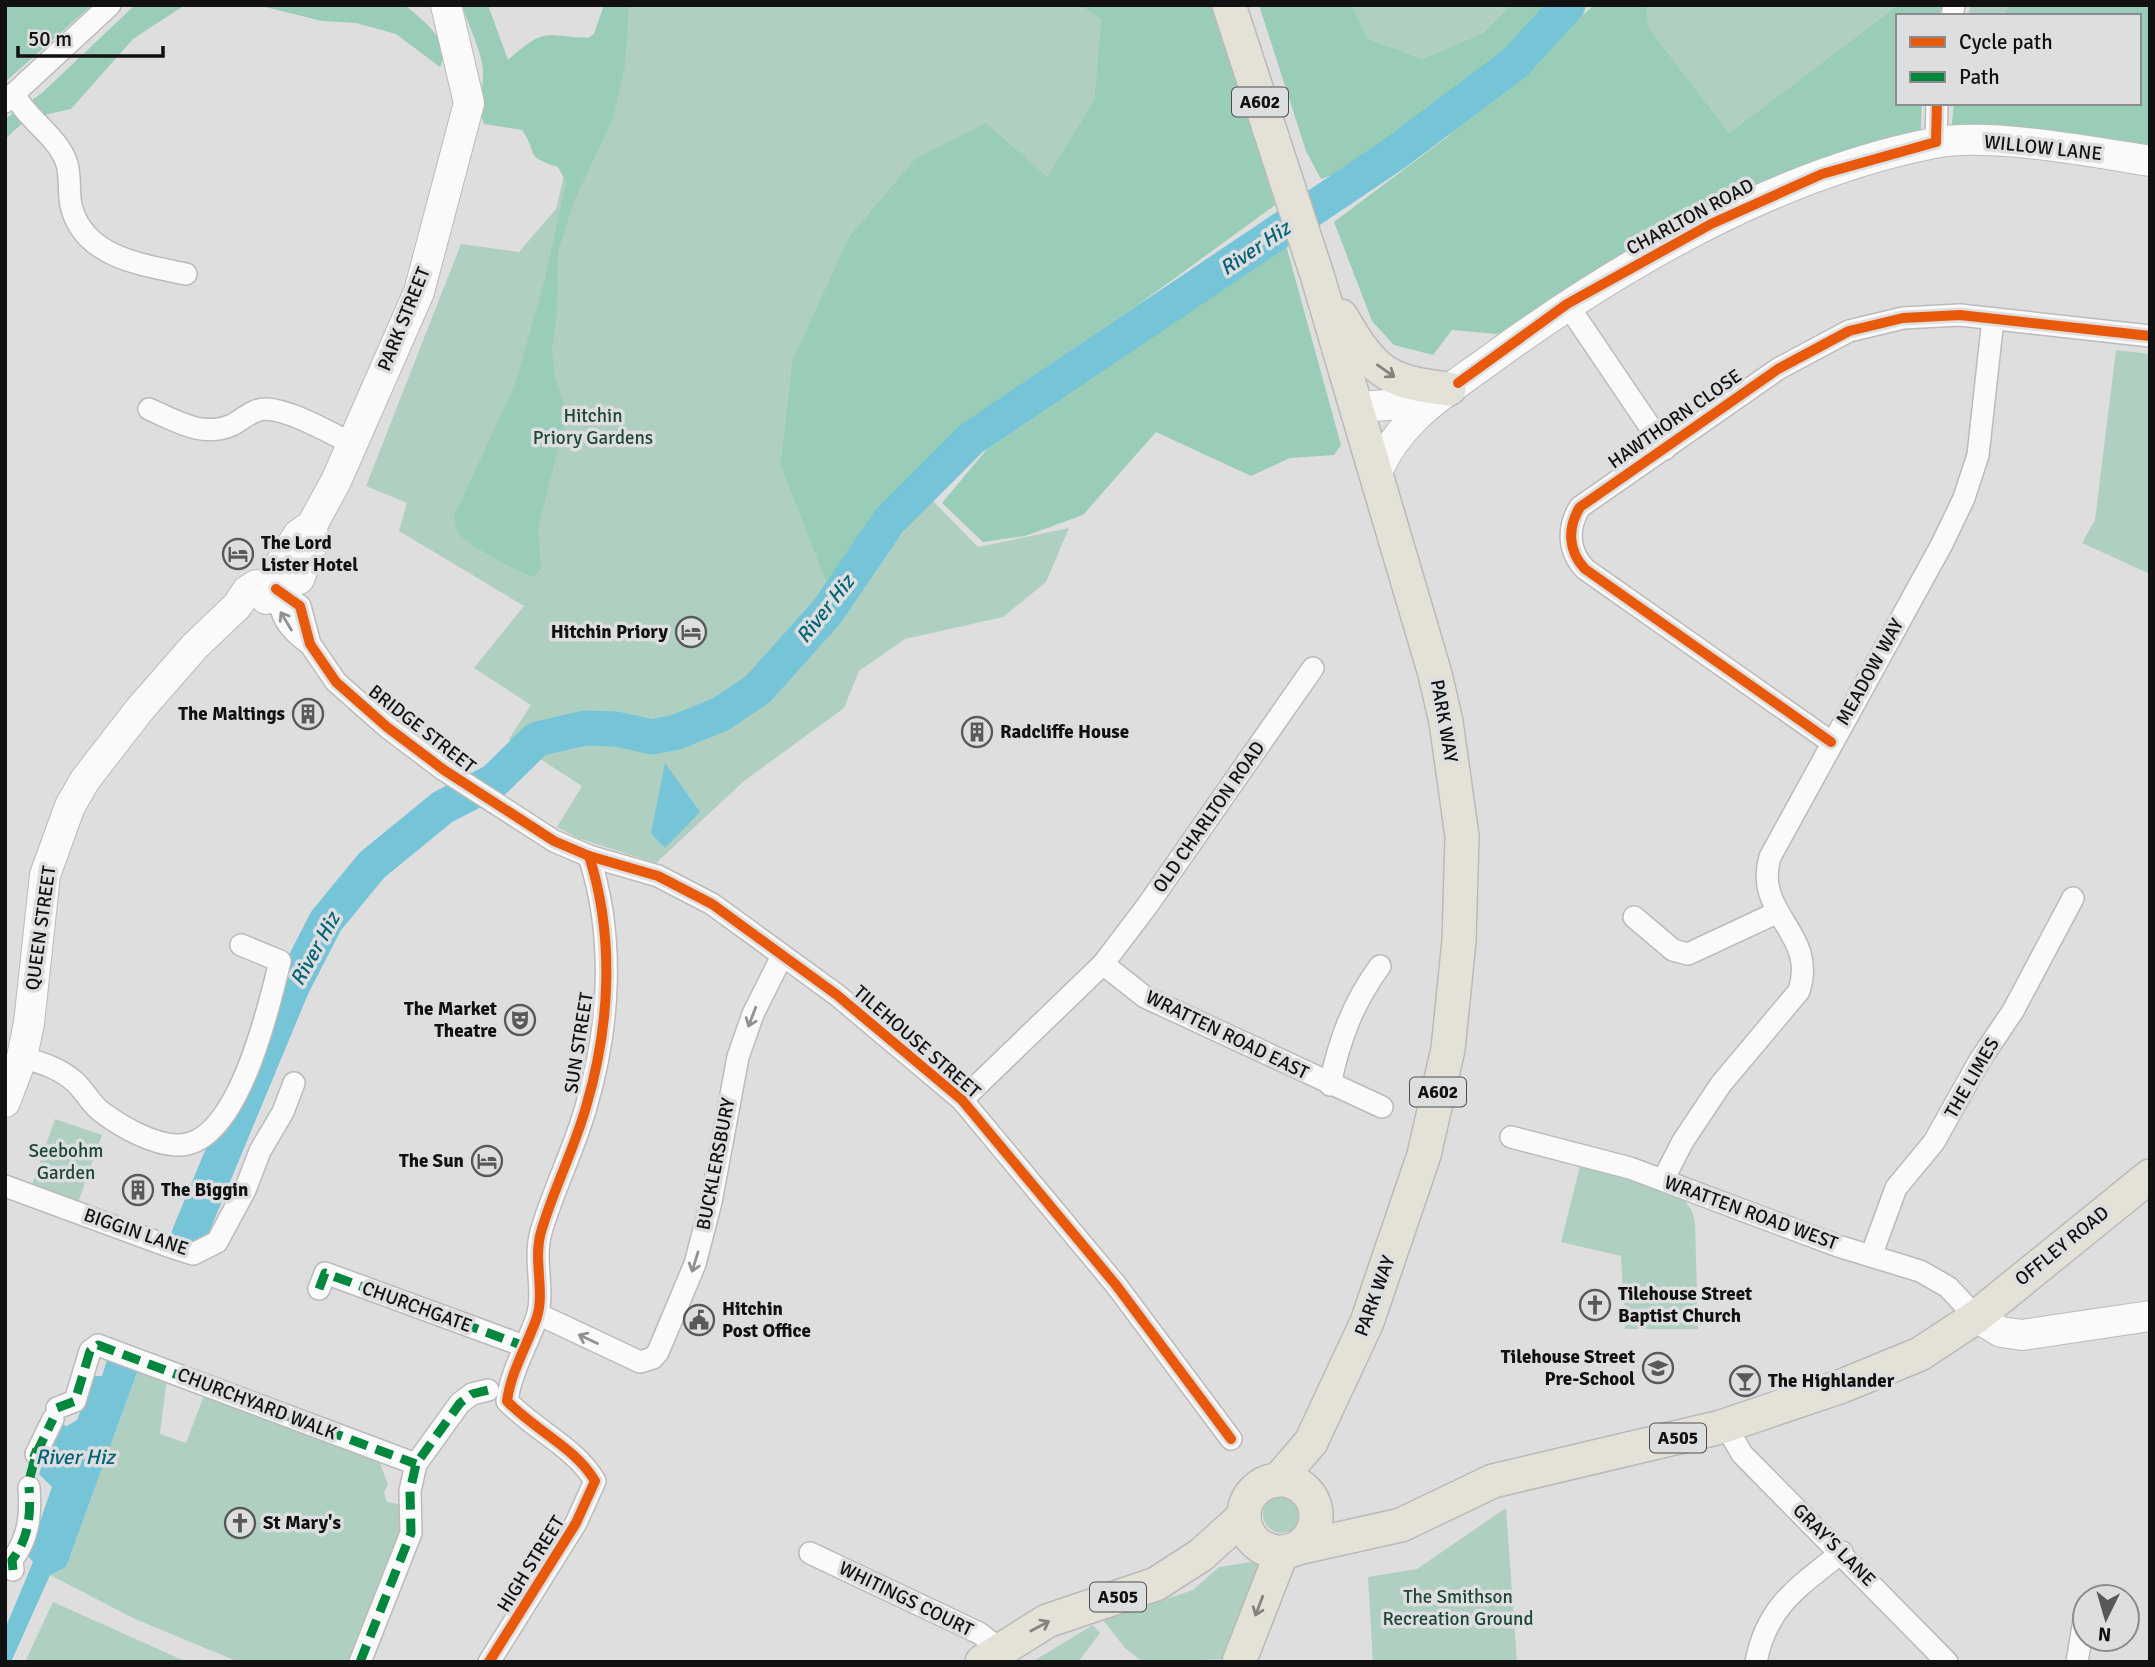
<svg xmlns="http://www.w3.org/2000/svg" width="2155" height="1667" font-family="Signika,sans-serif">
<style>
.green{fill:#afcfc1}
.forest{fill:#9acdb8}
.water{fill:#76c4d7}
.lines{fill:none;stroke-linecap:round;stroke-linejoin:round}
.river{stroke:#76c4d7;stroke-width:35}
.street-casing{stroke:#bbbbbc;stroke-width:24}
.secondary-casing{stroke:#bbbbbc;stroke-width:32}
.primary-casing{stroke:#bababb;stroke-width:36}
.street{stroke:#fafafa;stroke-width:21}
.secondary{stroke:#fafafa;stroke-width:30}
.primary{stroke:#e4e1d7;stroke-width:33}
.quiet{stroke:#00873e;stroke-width:9;stroke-dasharray:18 9;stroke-linecap:butt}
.cycleway-casing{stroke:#dddee0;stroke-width:15}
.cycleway{stroke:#e8590c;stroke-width:10}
.oneway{stroke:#85837e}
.oneway2{stroke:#919192}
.labels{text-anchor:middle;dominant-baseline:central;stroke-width:7;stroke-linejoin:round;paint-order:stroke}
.shield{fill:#dddee0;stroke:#4e4e50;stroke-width:2}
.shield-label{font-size:18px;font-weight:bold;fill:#111112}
.street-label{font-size:19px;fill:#111112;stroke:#dddee0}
.park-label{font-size:19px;fill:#1f4737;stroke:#dddee0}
.poi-label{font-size:19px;font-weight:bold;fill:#111112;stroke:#dddee0;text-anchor:start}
.water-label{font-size:21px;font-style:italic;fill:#026375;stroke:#dddee0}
</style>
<rect width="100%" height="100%" fill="#dededf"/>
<g class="green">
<path d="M605,5H1080L1101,20L1094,100L1047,177L792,362L780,465L829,590L847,603L930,498L978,547L1069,528L1046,582L1003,617L905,639L859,671L844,708L744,781L656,863L578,838L557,827L582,786L509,739L531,705L474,668L524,606L399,531L407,503L366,486L461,244L519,252L556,209Z"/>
<path d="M1352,5H1511L1483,33L1422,59L1367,38Z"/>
<path d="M1646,5H1898L1729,133L1649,28Z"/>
<path d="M1971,5H2011L2000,16H1968Z"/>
<path d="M2116,350L2150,354V574L2082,543L2095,520Z"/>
<path d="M55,1119L102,1135L77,1205L31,1188Z"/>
<path d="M1581,1162L1680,1194L1692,1211L1695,1222L1698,1329H1625L1621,1256L1561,1242Z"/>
<path d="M139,1367L167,1377L160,1434L186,1443L206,1390L378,1459L388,1484L384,1493L387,1502L403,1505L405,1537L353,1662H239L135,1619L50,1575L66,1567Z"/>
<circle cx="1282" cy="1514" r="19"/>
<path d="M1506,1508L1517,1662H1373L1368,1577L1417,1569Z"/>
<path d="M1251,1562L1266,1566L1227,1659L1143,1662L1125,1648L1103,1620L1193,1590L1219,1567Z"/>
<path d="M53,1602L187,1662H25Z"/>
<path d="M1093,1625L1100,1633L1078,1662H1032Z"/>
</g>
<g class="forest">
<path d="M5,5H92L5,82Z"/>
<path d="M135,5H185L133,39L71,109L27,119L5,139V119L42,93Z"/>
<path d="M257,5H405C423,21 453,41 440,67L396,34L356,23L322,21Z"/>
<path d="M462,5H488L508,60C546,27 542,36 588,38L594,34L604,5H629L625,65L613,118L573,204L558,252L557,313L552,350L555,378L567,413L538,528L541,569L534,577C520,573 472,547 462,537C456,530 455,524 454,516L515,385L545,279L566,182L558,167C524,157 538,153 522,130L484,124C476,105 486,84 482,63C478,44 468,24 462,5Z"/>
<path d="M1080,5H1215L1275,205L1138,305L962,424L829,590L780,465L792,362L849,237L916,158L986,123L1047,177L1094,100L1101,20Z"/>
<path d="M1259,5H1352L1367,38L1422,59L1483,33L1511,5H1566L1506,60L1349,169L1321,179L1306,151Z"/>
<path d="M1594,5H1646L1649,28L1729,133L1898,5H1942L1940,16H1898V103H1922L1920,140L1567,299L1497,334L1452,330L1433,355L1394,345L1372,321L1334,222L1447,137Z"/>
<path d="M2011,5H2150V154L1951,131L1954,103H2139V16H2000Z"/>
<path d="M1286,245L1341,445L1334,455L1290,458L1251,476L1156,432L1083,515L1025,536L983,542L942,503L987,449Z"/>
</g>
<g class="water">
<path d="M665,763L700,812L665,848L651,833Z"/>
<path d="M108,1357L139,1367L66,1567L50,1575L11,1662H5V1629L33,1562L28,1556L52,1487L39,1474L57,1423L67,1426L77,1420L94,1376H102Z"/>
</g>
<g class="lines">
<path class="river" d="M189,1235L292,987L326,921L372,865L443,807L494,781L537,739L585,728L616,729L652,737L677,732L721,714L758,689L827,612L889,521L972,438L1394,154L1514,64L1568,5"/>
<g class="street-casing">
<g id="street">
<path d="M1952,16L1954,5"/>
<path d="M14,94C27,119 56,135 66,161C72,176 67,194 72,209C86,258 143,265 186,274"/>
<path d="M5,102L110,5"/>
<path d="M1936,142L1937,103"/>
<path d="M1567,304L1665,449"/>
<path d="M149,409C176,421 203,438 232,425C244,419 252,409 266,409C291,410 330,433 353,444"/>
<path d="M276,589L300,606L310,644L336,682L387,727L444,770L554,841L589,856L658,876L712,904L837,995L962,1100L1116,1285L1231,1439"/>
<path d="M276,589C281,616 287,629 310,644"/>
<path d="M1831,742L1585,569C1568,551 1567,528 1580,507L1778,369L1849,331L1903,318L1960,315L2150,336"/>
<path d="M1634,917L1673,950L1688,954L1776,913"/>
<path d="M1103,964L1145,997L1382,1107"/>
<path d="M22,1057C41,1063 60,1068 75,1082C85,1091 91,1105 103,1113C122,1127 152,1144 176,1145C237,1149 269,1007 280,961L241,945"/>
<path d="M1330,1085C1339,1040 1353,1003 1380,966"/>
<path d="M962,1100L1103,964L1147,906L1313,668"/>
<path d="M1511,1137L1630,1168L1838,1246L1920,1271L1948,1287L1976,1317"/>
<path d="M1663,1180L1683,1141L1721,1084L1799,991C1818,932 1753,915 1770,857L1942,544L1964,498L1978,455L1993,319"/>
<path d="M5,1186L168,1246L193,1254L217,1242L245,1190L260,1151L283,1112L294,1083"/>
<path d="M1871,1256L1896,1188L1934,1142L1980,1060L2013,1011L2073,898"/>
<path d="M319,1289L325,1273L524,1346"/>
<path d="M538,1314L640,1362L653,1358L658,1352L695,1264L711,1202L738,1057L753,1014L782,956"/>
<path d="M57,1408L75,1401L90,1351L98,1345L416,1464"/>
<path d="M1726,1426L1742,1454L1947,1662"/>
<path d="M36,1454L53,1419"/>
<path d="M810,1553L979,1633L1000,1649"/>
<path d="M13,1570L12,1560C29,1538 31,1515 29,1487"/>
<path d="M360,1662L411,1533L410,1491L416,1464L460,1403L472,1394L488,1390"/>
<path d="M489,1662L576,1523L595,1481C575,1447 534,1430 507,1401C511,1371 527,1346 537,1317C545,1291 533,1260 541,1232C553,1190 574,1150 586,1107C610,1026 615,937 589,856"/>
<path d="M1756,1662C1767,1605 1799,1587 1842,1552"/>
<path d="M2077,1662L2085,1614"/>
</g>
</g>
<g class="secondary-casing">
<g id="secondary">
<path d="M1357,407L1431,402"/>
<path d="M1377,472C1400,418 1446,392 1491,359C1620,265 1776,174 1934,143C1987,132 2094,152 2150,161"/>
<path d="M276,589L281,563L298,535L312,525L336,481L419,292L469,103L446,5"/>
<path d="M266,599L276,589L299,579L313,542L312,525"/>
<path d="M5,1102L22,1057L29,1023L45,875L70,806L85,780L140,709L195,646L237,606L247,591L256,585L276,589"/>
<path d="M1976,1317L2001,1332L2022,1335L2150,1316"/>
</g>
</g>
<g class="primary-casing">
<g id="primary">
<path d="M1229,5L1318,278L1435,674L1446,722L1462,836L1459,941L1448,1049L1424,1155L1367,1322L1311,1442L1279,1479"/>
<path d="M1341,316C1373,371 1385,382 1449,389"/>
<circle cx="1280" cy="1516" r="36"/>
<path d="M1298,1548L1401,1525L1493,1481L1721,1427L1842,1386L1920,1354L1976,1317L2150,1176"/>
<path d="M982,1662L1047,1621L1156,1584L1201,1555L1244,1516"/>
<path d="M1239,1662L1282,1552"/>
</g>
</g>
<use href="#street" class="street"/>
<use href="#secondary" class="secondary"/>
<use href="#primary" class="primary"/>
<g class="quiet">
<path d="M319,1289L325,1273L524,1346"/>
<path d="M57,1408L75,1401L90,1351L98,1345L416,1464"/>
<path d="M36,1454L53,1419"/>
<path d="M30,1477L36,1454L31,1452"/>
<path d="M13,1570L12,1560C29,1538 31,1515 29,1487"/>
<path d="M360,1662L411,1533L410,1491L416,1464L460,1403L472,1394L488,1390"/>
</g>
<g class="cycleway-casing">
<g id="cycleway">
<path d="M1458,383L1567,304L1711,224L1822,174L1936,142L1937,103"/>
<path d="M276,589L300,606L310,644L336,682L387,727L444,770L554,841L589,856L658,876L712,904L837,995L962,1100L1116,1285L1231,1439"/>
<path d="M1831,742L1585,569C1568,551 1567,528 1580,507L1778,369L1849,331L1903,318L1960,315L2150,336"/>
<path d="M489,1662L576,1523L595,1481C575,1447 534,1430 507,1401C511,1371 527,1346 537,1317C545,1291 533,1260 541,1232C553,1190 574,1150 586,1107C610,1026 615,937 589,856"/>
</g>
</g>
<use href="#cycleway" class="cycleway"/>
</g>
<defs><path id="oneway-shaft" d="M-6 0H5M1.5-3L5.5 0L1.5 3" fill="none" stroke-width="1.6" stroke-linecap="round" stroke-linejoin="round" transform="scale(1.75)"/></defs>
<g class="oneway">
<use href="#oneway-shaft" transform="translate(1386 371) rotate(35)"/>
<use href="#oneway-shaft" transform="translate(1259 1606) rotate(111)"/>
<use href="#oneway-shaft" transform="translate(1040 1626) rotate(-28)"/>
</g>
<g class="oneway2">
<use href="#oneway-shaft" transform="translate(286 621) rotate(-121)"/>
<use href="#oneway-shaft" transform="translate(752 1017) rotate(111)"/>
<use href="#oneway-shaft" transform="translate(695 1262) rotate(107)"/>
<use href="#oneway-shaft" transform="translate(588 1339) rotate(-155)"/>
</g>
<defs>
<g id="hotel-ring" transform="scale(1.575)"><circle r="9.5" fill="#dddee0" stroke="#59595a" stroke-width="1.5"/><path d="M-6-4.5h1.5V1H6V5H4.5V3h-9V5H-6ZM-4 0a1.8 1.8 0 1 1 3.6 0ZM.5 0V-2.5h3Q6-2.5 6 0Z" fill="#59595a"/></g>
<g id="building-ring" transform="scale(1.575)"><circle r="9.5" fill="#dddee0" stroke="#59595a" stroke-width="1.5"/><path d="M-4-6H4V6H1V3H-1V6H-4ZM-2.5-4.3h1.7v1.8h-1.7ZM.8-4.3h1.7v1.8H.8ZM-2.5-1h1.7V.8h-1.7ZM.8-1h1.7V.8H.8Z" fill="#59595a"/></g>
<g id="theatre-ring" transform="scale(1.575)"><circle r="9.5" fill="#dddee0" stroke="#59595a" stroke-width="1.5"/><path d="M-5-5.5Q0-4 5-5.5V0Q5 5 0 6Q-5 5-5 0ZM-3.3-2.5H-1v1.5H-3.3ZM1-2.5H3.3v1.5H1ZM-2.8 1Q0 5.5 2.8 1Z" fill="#59595a"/></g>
<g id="church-ring" transform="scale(1.575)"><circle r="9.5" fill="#dddee0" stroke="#59595a" stroke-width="1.5"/><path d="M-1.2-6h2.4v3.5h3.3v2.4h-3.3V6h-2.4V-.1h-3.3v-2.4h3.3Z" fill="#59595a"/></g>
<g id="civic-ring" transform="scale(1.575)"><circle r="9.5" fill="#dddee0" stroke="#59595a" stroke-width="1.5"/><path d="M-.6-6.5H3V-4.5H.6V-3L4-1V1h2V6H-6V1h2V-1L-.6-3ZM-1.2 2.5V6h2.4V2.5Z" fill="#59595a"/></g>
<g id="school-ring" transform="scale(1.575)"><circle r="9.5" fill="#dddee0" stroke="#59595a" stroke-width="1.5"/><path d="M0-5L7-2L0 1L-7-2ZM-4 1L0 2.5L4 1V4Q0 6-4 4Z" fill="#59595a"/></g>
<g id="bar-ring" transform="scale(1.575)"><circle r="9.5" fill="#dddee0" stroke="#59595a" stroke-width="1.5"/><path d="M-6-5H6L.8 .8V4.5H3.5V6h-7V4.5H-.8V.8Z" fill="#59595a"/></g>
</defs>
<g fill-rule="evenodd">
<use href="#hotel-ring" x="238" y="554"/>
<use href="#hotel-ring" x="691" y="632"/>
<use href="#building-ring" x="308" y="714"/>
<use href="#building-ring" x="977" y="732"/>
<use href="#theatre-ring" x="520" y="1020"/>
<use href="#hotel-ring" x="487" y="1161"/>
<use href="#building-ring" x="138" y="1190"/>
<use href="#church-ring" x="1595" y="1305"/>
<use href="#civic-ring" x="699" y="1320"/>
<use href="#school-ring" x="1658" y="1368"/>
<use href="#bar-ring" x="1745" y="1381"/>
<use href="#church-ring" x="240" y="1523"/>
</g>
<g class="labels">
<g class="shield">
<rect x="1232" y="87.5" width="56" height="29" rx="5"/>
<rect x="1410" y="1077.5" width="56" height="29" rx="5"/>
<rect x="1650" y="1423.5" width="56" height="29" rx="5"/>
<rect x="1090" y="1582.5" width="56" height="29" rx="5"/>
</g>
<g class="shield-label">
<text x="1260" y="102">A602</text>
<text x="1438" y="1092">A602</text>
<text x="1678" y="1438">A505</text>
<text x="1118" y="1597">A505</text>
</g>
<g class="street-label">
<text transform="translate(2043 148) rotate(6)">WILLOW LANE</text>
<text transform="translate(1690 217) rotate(-28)">CHARLTON ROAD</text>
<text transform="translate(404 319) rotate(-68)">PARK STREET</text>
<text transform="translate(1675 419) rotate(-35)">HAWTHORN CLOSE</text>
<text transform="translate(1870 672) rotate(-61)">MEADOW WAY</text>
<text transform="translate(1444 721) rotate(80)">PARK WAY</text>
<text transform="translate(422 729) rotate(38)">BRIDGE STREET</text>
<text transform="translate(1209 817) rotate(-55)">OLD CHARLTON ROAD</text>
<text transform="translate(41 928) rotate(-82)">QUEEN STREET</text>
<text transform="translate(1227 1035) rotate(26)">WRATTEN ROAD EAST</text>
<text transform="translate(917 1042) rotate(41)">TILEHOUSE STREET</text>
<text transform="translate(579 1043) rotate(-81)">SUN STREET</text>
<text transform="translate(1972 1078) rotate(-60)">THE LIMES</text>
<text transform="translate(716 1164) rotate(-79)">BUCKLERSBURY</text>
<text transform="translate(1751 1213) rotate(20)">WRATTEN ROAD WEST</text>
<text transform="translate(136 1232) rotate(19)">BIGGIN LANE</text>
<text transform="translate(2062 1246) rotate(-39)">OFFLEY ROAD</text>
<text transform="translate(1375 1296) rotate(-70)">PARK WAY</text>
<text transform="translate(417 1307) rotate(20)">CHURCHGATE</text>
<text transform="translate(257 1404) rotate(21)">CHURCHYARD WALK</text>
<text transform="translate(1834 1545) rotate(45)">GRAY'S LANE</text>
<text transform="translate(531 1564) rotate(-58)">HIGH STREET</text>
<text transform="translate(906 1599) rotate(26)">WHITINGS COURT</text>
</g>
<g class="park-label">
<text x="593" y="416">Hitchin<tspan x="593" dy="22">Priory Gardens</tspan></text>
<text x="66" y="1151">Seebohm<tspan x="66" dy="22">Garden</tspan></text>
<text x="1458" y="1597">The Smithson<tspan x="1458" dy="22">Recreation Ground</tspan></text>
</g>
<g class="poi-label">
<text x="261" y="543">The Lord<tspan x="261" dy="22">Lister Hotel</tspan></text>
<text x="668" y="632" text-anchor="end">Hitchin Priory</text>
<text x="285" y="714" text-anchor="end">The Maltings</text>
<text x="1000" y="732">Radcliffe House</text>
<text x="497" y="1009" text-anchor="end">The Market<tspan x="497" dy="22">Theatre</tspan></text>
<text x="464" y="1161" text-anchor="end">The Sun</text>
<text x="161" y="1190">The Biggin</text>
<text x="1618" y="1294">Tilehouse Street<tspan x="1618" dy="22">Baptist Church</tspan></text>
<text x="722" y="1309">Hitchin<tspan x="722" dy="22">Post Office</tspan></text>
<text x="1635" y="1357" text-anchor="end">Tilehouse Street<tspan x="1635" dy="22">Pre-School</tspan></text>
<text x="1768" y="1381">The Highlander</text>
<text x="263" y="1523">St Mary's</text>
</g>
<g class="water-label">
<text transform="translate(1255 248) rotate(-34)">River Hiz</text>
<text transform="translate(825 609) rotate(-52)">River Hiz</text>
<text transform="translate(315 949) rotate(-61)">River Hiz</text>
<text x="75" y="1457">River Hiz</text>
</g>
</g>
<rect width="2155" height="1667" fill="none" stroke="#111112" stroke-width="14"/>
<rect x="1896" y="14" width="245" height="91" fill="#dddee0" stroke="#8b8c8e" stroke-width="2"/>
<rect x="1910" y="37" width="35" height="10" fill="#e8590c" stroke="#8b8c8e" stroke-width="2"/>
<text x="1959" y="49" font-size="21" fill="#111112">Cycle path</text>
<rect x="1910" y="72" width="35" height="10" fill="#00873e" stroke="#8b8c8e" stroke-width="2"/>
<text x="1959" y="84" font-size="21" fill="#111112">Path</text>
<g transform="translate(2106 1618) rotate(185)"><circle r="33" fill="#dddee0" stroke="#8b8c8e" stroke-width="2"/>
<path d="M0-5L12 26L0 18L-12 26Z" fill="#59595a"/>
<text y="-10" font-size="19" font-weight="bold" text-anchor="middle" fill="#111112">N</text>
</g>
<path d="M18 46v10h145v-10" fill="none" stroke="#111112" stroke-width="3.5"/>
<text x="28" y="46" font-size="21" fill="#111112" stroke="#dddee0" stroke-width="5" paint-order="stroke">50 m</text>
</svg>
